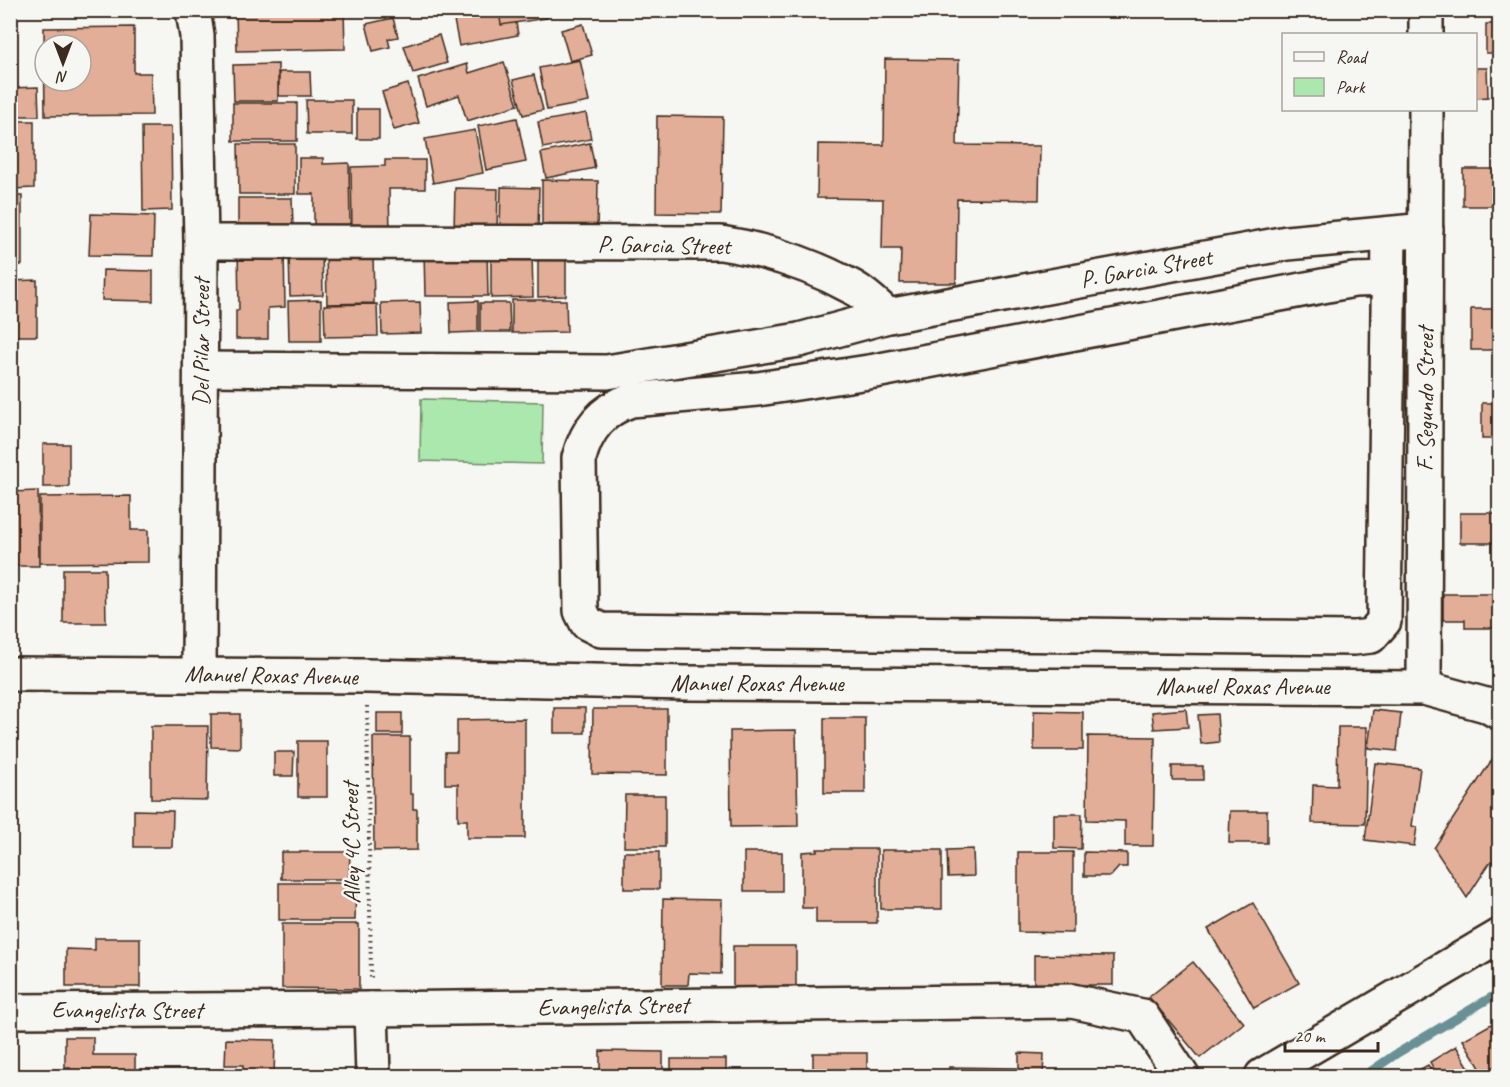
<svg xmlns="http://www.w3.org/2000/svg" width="1510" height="1087" font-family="Caveat,sans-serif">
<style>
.green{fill:#aae8ae;stroke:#728966;stroke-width:1.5}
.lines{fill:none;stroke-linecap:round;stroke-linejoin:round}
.stream{stroke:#699195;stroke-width:9}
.building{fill:#e3ae97;stroke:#3b2a1e;stroke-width:1.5;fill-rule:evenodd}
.minor-casing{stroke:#3b2a1e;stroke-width:38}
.path{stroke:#3b2a1e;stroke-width:4;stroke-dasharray:1.5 4.5;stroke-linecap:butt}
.minor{stroke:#f6f6f2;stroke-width:33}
.labels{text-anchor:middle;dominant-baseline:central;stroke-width:5;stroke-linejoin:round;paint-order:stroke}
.street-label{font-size:24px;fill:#3b2a1e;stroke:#f6f6f2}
</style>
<rect width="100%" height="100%" fill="#f6f6f2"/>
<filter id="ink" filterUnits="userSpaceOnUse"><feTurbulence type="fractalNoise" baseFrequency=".0167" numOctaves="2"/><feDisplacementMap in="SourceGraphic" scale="12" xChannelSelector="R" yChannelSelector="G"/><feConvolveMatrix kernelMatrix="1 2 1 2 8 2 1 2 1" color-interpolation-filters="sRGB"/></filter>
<g filter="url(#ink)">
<path class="green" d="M421,399L543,402L542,464L420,461Z"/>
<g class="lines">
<path class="stream" d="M1364,1076L1396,1054L1500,992"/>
</g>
<g class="building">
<path d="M236,10H344L345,49L237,51Z"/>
<path d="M452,10H514L518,35L459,46Z"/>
<path d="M499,10H545L547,18L501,25Z"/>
<path d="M393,18L398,37L388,39L390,47L373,51L366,24Z"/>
<path d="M583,24L592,55L570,61L561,30Z"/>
<rect x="1486" y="24" width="14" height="29"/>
<path d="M134,27V73H151L152,115L45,116L44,28ZM45,45H81V81H45Z"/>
<path d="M439,35L447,63L413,73L404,46Z"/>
<path d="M885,59L959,60L957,145L1040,146L1039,200L957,199L956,283H900L901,249H882L883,199L817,198L818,144L884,145Z"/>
<path d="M580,60L589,102L547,110L539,68Z"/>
<path d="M504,62L518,105L467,121L459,95L426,106L418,79L467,64L469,73Z"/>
<path d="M278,64V101H234L233,65Z"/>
<path d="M1476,68H1487L1488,97L1476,98Z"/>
<rect x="1497" y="69" width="3" height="61"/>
<path d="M279,72H310L311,96H279Z"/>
<path d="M534,75L543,110L523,115L513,80Z"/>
<path d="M408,84L419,123L394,130L382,92Z"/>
<path d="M38,87L39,116H11L10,88Z"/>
<path d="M306,100H352V134H307Z"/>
<rect x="233" y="103" width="64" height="38"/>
<rect x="357" y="109" width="22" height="30"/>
<path d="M586,113L591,139L543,148L538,122Z"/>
<path d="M657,116L723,117L721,214L656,213Z"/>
<path d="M517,118L526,162L486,170L478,126Z"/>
<path d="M10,121H34V188L10,189Z"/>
<path d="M142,127H171L172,210L143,211Z"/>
<path d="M475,130L483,173L433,183L425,139Z"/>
<path d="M590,143L595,168L546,178L541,153Z"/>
<path d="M238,144H295V194H239Z"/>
<path d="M299,158H323V164L349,163L350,229H314V194H299Z"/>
<path d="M385,160H425V189H389L390,232H352L351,167L385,166Z"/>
<rect x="1463" y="169" width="37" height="37"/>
<path d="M542,180L598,181L597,233L542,232Z"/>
<path d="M501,187L539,188L538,232L500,231Z"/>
<path d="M455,188L498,189L497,231L454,230Z"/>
<rect x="10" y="196" width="12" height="69"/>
<path d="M238,198H292L293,226L238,227Z"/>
<path d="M91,214L154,216L153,256L89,255Z"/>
<path d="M238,249H284L285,307L268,308V339H236V310H239Z"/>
<path d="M289,250H322L323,295L290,296Z"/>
<path d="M487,250L488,296H425L424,251Z"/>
<path d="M538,251H566V296L538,297Z"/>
<path d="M373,252L374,303L327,304L326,253Z"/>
<path d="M491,252H532L533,297L491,298Z"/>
<path d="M103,270L153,271V301L102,300Z"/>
<path d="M37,280V336H10V281Z"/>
<path d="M321,300V341H289L288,301Z"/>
<path d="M512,300H566L567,332L512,333Z"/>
<path d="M478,301V332L451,333L450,302Z"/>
<path d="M420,302L421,333L382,334L381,303Z"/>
<path d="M480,303H509L510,332H480Z"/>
<path d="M377,304L378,336L325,337L324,305Z"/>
<rect x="1471" y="309" width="29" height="41"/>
<rect x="1482" y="403" width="18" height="36"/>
<rect x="43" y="444" width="26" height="43"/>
<path d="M38,491L39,566H10V492Z"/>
<path d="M131,496V530H148V562L40,563V497Z"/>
<rect x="1460" y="513" width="40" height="30"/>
<path d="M63,569H105L106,623H63Z"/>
<path d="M1443,594H1500V628H1465V620H1443Z"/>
<rect x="554" y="708" width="31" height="25"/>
<path d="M593,709H667V775L592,774Z"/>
<path d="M1186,709L1188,727L1154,729L1152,712Z"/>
<path d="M1373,710L1401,713L1397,751L1368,748Z"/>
<path d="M1034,711L1083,712V750H1034Z"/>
<rect x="377" y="713" width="25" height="21"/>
<path d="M211,714H240V748L211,747Z"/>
<path d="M1217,714L1219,742L1201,744L1198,715Z"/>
<rect x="824" y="718" width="41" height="75"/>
<path d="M525,719V838H467V820H458V784H445V752H457V720Z"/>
<path d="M151,726H208L207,800L151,799Z"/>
<path d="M1338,727H1367L1365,824L1312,823L1313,785L1337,786Z"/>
<path d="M796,730L798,826L731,827L730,731Z"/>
<path d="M1088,736L1155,737L1153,846H1125V821L1087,820Z"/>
<path d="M373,737H410V794H413V809H417V850L374,851Z"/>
<rect x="298" y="741" width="29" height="56"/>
<path d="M274,752H294L293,776H274Z"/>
<path d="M1493,758L1500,762V863L1498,865L1491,861L1467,898L1434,848Z"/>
<path d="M1375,763L1420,768L1412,826L1417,827L1414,846L1365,840Z"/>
<rect x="1172" y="766" width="31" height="14"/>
<path d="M625,795H665V847H624Z"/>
<path d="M134,810L173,811L172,847H134Z"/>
<path d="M1230,811H1267V843H1229Z"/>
<path d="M1054,814H1082L1081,849L1054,848Z"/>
<path d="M817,849H877V923H816V908H802V852L817,851Z"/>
<path d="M973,849L974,876L948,877L947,850Z"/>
<rect x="881" y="850" width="61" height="59"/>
<path d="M281,852H350L349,879H281Z"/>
<rect x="624" y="852" width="35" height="37"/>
<rect x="744" y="852" width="38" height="39"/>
<path d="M1018,852H1073V933L1018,932Z"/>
<path d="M1084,852L1127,853V867H1119L1111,876H1084Z"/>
<path d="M279,883H356L355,920H279Z"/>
<path d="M663,899L722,900L721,974L689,973L688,985H662Z"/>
<path d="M1253,903L1299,983L1254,1008L1208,929Z"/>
<path d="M282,924H359V989L282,988Z"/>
<path d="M95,938H140V987H66V949L95,950Z"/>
<path d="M733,946H796V988L733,989Z"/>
<path d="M1034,955L1113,956V985H1034Z"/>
<path d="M1193,962L1244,1023L1200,1058L1149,997Z"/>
<path d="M1495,1022L1500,1030V1076H1485L1463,1040Z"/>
<path d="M65,1037H93V1055H135V1076H70V1068H65Z"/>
<path d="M226,1039L275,1040L274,1076H243V1065H225Z"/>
<path d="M1456,1046L1474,1076H1438L1430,1062Z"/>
<path d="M600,1051L663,1052V1076H600Z"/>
<rect x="813" y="1053" width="54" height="23"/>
<path d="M1019,1053L1044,1054L1043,1076H1019Z"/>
<rect x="671" y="1059" width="55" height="17"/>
<path d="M1428,1065L1435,1076H1408Z"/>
<path d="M949,1067L1017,1068V1076H949Z"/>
</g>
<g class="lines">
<g class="minor-casing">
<g id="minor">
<path d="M193,10L197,36L201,242L199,674"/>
<path d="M1426,10V34"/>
<path d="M201,242L721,243C766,250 812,265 852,287C865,294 877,306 888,316"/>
<path d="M1388,279L1354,280L875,371L758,389L631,400C602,410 587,429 579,458L581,611L587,623L601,630L1354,638L1371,636L1384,621L1389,234"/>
<path d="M201,369L607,372L799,340L888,316L1287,243L1426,230"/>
<path d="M10,674L366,676L686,683L1424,688L1486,705L1500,713"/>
<path d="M1424,688L1426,110"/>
<path d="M371,1009L373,1076"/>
<path d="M10,1011L371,1009L1072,1001L1142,1016L1182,1076"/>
<path d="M1262,1076L1500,936"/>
</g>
</g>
<path class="path" d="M367,706L371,978"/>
<use href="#minor" class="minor"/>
</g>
</g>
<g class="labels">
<g class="street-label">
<text transform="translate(664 245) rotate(1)">P. Garcia Street</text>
<text transform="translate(1146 268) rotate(-10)">P. Garcia Street</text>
<text transform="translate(201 342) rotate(-90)">Del Pilar Street</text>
<text transform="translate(1425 399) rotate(-90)">F. Segundo Street</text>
<text transform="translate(271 675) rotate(1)">Manuel Roxas Avenue</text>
<text x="757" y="683">Manuel Roxas Avenue</text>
<text x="1243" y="686">Manuel Roxas Avenue</text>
<text transform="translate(351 843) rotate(-91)">Alley 4C Street</text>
<text transform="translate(613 1006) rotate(-1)">Evangelista Street</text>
<text x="127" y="1010">Evangelista Street</text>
</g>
</g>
<rect width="1510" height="1087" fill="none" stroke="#f6f6f2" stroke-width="36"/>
<rect x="18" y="18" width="1474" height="1051" fill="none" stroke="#3b2a1e" stroke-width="2" filter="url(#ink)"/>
<rect x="1282" y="33" width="195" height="78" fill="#f6f6f2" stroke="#aba49d" stroke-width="1.5"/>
<rect x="1294" y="52" width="30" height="9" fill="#f6f6f2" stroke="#aba49d" stroke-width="1.5"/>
<text x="1336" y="63" font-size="18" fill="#3b2a1e">Road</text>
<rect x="1294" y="78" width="30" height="18" fill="#aae8ae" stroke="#aba49d" stroke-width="1.5"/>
<text x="1336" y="93" font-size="18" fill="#3b2a1e">Park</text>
<g transform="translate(63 63) rotate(180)"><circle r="28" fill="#f6f6f2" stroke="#aba49d" stroke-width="1.5"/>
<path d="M0-4.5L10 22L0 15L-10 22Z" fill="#3b2a1e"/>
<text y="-9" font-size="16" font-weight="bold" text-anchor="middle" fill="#3b2a1e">N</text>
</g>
<path d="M1285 1042v9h93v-9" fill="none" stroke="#3b2a1e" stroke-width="3"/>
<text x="1294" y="1042" font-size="18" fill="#3b2a1e" stroke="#f6f6f2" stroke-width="4.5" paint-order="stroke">20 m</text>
</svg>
